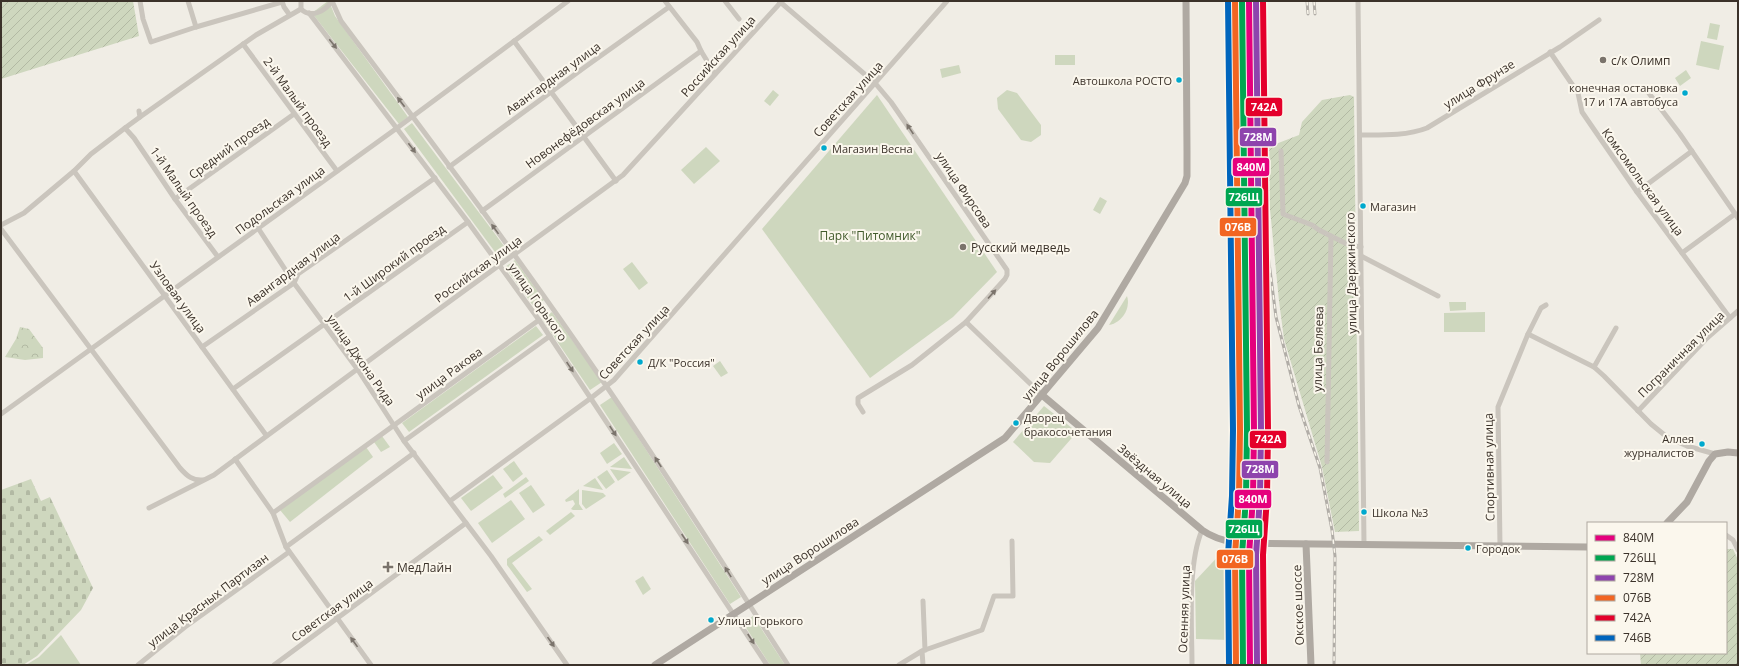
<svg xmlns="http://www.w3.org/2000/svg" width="1739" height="666" font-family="'Open Sans',sans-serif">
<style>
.green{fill:#ced7be}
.forest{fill:url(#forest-crowns)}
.cemetery{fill:url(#cemetery-stones)}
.garden{fill:url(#garden-furrows)}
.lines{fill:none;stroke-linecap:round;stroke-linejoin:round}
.minor{stroke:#cac5bd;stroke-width:5}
.major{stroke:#afa9a2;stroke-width:7}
.rail-casing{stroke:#b1ada7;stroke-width:3}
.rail{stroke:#fbf7ed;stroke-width:1.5;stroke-dasharray:4.5;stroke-linecap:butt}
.rail-1-casing{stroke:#fbf7ed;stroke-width:9}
.rail-2-casing{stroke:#fbf7ed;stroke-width:9}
.rail-3-casing{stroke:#fbf7ed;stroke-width:9}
.rail-4-casing{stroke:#fbf7ed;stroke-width:9}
.rail-5-casing{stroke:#fbf7ed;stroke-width:9}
.rail-6-casing{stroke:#fbf7ed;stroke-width:9}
.rail-1{stroke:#e5007d;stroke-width:6}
.rail-2{stroke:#00a651;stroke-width:6}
.rail-3{stroke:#8e44ad;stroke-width:6}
.rail-4{stroke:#f26522;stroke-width:6}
.rail-5{stroke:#e4002b;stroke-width:6}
.rail-6{stroke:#0065bd;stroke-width:6}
.oneway{fill:#7b746c}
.poi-dot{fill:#7a736b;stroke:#fbf7ed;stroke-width:1.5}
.bus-dot{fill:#00a9ce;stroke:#fbf7ed;stroke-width:1.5}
.labels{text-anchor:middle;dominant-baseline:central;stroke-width:4;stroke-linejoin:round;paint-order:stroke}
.bus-label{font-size:11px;fill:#3b322a;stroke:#fbf7ed;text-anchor:start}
.street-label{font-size:12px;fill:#3b322a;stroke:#fbf7ed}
.poi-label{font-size:12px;fill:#3b322a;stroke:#fbf7ed;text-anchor:start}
.park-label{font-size:12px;fill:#425b2c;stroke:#fbf7ed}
.line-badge{stroke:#fbf7ed;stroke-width:1.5}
.badge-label{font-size:11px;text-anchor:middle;font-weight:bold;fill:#fff}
</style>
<defs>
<pattern id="forest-crowns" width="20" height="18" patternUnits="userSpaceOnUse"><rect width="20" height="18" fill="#ced7be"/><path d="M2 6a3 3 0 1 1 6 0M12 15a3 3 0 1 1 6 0" fill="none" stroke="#b2b9a3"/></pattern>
<pattern id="cemetery-stones" width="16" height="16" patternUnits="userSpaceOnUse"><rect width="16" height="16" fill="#ced7be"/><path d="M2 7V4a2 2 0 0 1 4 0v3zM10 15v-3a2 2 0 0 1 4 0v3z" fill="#b2b9a3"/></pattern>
<pattern id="garden-furrows" width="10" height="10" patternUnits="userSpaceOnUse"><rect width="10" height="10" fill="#ced7be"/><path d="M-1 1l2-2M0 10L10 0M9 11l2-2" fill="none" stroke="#b2b9a3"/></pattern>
</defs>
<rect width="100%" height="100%" fill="#f0ede5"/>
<g class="green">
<path d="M328,1H329L335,16L408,117L399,124L312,13Z"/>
<path d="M1710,23L1720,25L1717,40L1707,38Z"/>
<path d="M1701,41L1724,46L1719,70L1696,65Z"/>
<rect x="1055" y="55" width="20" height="10"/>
<path d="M959,65L961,73L942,78L940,69Z"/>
<path d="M1686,70L1691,78L1680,86L1675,78Z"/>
<path d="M773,90L779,95L770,106L764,101Z"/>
<path d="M1007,90L1017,93L1041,125V135L1031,142L1021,140L998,109L997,98Z"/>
<path d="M877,95L997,272L953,317L870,378L762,229Z"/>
<path d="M412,123L510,254L501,260L404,129Z"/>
<path d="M706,147L720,161L694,184L681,170Z"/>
<path d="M1100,197L1107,201L1100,214L1093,210Z"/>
<path d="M515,260L544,300L534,307L505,267Z"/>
<path d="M632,262L648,283L639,290L623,269Z"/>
<path d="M1127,296C1131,308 1122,323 1109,325Z"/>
<path d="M1449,302H1466V310L1450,311Z"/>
<path d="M552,312L602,382L590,390L542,319Z"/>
<path d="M1485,312V332H1444V313Z"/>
<path d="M536,326L543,335L409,432L402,423Z"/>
<path d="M720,361L728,373L721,377L713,366Z"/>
<path d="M612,397L741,597L730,604L600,405Z"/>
<path d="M1044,406L1077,432L1050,463L1034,462L1013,442Z"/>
<path d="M382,436L390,447L381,452L374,442Z"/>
<path d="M614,443L622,454L607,464L600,453Z"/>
<path d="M366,447L373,457L290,522L280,510Z"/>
<path d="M624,457L632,469L610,467Z"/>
<path d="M514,461L523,474L513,482L503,469Z"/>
<path d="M610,469L631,472L618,481Z"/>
<path d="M607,470L615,482L606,489L597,477Z"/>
<path d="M493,475L503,488L471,511L461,498Z"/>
<path d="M526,477L529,481L505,498L503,494Z"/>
<path d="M595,478L603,490L583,486Z"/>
<path d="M531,485L545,505L533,513L519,493Z"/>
<path d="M579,489V504L583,510H573L571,509L575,504L573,500L566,502L565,500Z"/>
<path d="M582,490L603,493L606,496L586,509L582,504Z"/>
<path d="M511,500L525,519L492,543L478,523Z"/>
<path d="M571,512L575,516L550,535L546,531Z"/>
<path d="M539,536L543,540L512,563L532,589L527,592L507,565V559Z"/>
<path d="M1225,549L1230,583V640L1196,639L1195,581Z"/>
<path d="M643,576L651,589L643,595L635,581Z"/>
<path d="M753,616L785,665H770L743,623Z"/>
<path d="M61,635L81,665H26L39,657Z"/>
</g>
<path class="forest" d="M20,327L29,329L43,348V358L25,360L5,357L16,339Z"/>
<path class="cemetery" d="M31,479L41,501L50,497L93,588L81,610L37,656L23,665H1V490Z"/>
<g class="garden">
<path d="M1,1H133L139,36L1,79Z"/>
<path d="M1350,95L1354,97L1359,531L1335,532L1322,467L1284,339L1279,301L1269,199L1268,147L1299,135L1302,122L1322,100Z"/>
<path d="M1726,549H1733L1738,560V665H1641L1640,653H1726Z"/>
</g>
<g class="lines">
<g class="minor">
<path d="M140,1L143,19L151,42L196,27L282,2"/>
<path d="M188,1L196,27"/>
<path d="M282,1L284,7L289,14"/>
<path d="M301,1V9C311,19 325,11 332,1"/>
<path d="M332,1L341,21C428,137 515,252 596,371C663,468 725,567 788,665"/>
<path d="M665,1L697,42L701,51L715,74"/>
<path d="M725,1L739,19"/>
<path d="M779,1L875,83L891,102L1007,270V275L1005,279L966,322L912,365L858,398V404L863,412"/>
<path d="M1358,1L1364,544"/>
<path d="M309,13L468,222L539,320L767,665"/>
<path d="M514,41L616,181"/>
<path d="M243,44L337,171"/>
<path d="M1550,52L1578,93L1582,112L1637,192L1730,318"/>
<path d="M1648,92L1680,134L1738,218"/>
<path d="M139,111L140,117L125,128L134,138L175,199L218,257"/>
<path d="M140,117L256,35L301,9"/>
<path d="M1360,135C1381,135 1407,136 1427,128L1560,47L1599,20"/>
<path d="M1281,151L1283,214L1312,225L1319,230L1349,245L1361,247"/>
<path d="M449,167L585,67L669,7"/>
<path d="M74,171L266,435"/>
<path d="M1637,192L1692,151"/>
<path d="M175,199L294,114"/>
<path d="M482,211L701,51"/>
<path d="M1,225L24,213L74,171L91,154L125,128"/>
<path d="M258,228L294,283L358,370L404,441L491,556L567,665"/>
<path d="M1,229L180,468C187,476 193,481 203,480"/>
<path d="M1682,253L1735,214"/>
<path d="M1361,256L1438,296"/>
<path d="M966,322L1042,395"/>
<path d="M1528,334L1594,367L1604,376L1651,424L1667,437L1687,446L1715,454"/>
<path d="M202,347L294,283L298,274L435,178"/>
<path d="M1594,367L1616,328"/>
<path d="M233,389L468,222"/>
<path d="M1638,411L1707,338L1738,311"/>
<path d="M1,414L397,128L568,1"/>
<path d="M404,441L550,336"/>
<path d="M235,459L273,513L286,547L371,665"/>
<path d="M1327,462L1331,236"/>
<path d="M450,501L591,398L614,380L947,1"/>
<path d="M149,508L214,475L390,345L623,175L782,1"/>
<path d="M273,513L539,320"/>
<path d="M1726,535L1733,540L1738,550"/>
<path d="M1500,546L1498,407L1528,334L1541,308L1546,305"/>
<path d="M286,547L414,453"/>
<path d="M923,601L925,650"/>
<path d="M922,651L982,630L994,596H1013L1012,541"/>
<path d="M138,665L185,627L289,552"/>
<path d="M274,665L466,523"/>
<path d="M899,665L922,651L923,665"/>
<path d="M1192,665C1192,626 1187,566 1202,530"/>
</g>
<g class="major">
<path d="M1042,395L1202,530C1213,538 1224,541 1237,543L1588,547"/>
<path d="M1667,523L1687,502L1709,461L1715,454L1728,452L1738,453"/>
<path d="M1306,544L1311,665"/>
<path d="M655,665L1005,438L1098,328L1185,183L1187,176V152L1186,1"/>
</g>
<g class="rail-casing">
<g id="rail">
<path d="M1307,1L1308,14"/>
<path d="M1314,1L1315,14"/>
<path d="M1257,134L1264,223L1276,317L1299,406L1320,468L1332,530L1335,556L1334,665"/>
</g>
</g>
<use href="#rail" class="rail"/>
<g class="rail-1-casing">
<path id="rail-1" d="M1249,1L1254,430L1253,497L1249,555L1250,665"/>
</g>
<g class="rail-2-casing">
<path id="rail-2" d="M1242,1L1247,430L1246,497L1242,555L1243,665"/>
</g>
<g class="rail-3-casing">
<path id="rail-3" d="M1256,1L1261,430L1260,497L1256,555L1257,665"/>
</g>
<g class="rail-4-casing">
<path id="rail-4" d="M1235,1L1240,430L1239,496L1235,555L1236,665"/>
</g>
<g class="rail-5-casing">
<path id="rail-5" d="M1263,1L1268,430L1267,497L1263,555L1264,665"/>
</g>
<g class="rail-6-casing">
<path id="rail-6" d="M1228,1L1233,430L1232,496L1228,555L1229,665"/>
</g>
<use href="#rail-1" class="rail-1"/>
<use href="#rail-2" class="rail-2"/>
<use href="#rail-3" class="rail-3"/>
<use href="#rail-4" class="rail-4"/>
<use href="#rail-5" class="rail-5"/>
<use href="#rail-6" class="rail-6"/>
</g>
<defs><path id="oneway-solid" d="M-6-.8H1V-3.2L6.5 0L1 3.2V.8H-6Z"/></defs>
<g class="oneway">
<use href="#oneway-solid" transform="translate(333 44) rotate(52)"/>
<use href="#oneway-solid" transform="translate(401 102) rotate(-127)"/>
<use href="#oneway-solid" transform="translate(910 129) rotate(-124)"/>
<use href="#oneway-solid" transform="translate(412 148) rotate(53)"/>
<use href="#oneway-solid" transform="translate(495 229) rotate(-126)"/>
<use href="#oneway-solid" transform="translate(992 294) rotate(-48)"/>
<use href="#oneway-solid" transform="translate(570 367) rotate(56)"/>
<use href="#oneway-solid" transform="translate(613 431) rotate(57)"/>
<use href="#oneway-solid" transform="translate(658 462) rotate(-123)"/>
<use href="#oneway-solid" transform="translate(685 539) rotate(56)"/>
<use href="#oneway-solid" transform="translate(728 572) rotate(-122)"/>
<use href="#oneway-solid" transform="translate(751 639) rotate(57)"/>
<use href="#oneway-solid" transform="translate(354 642) rotate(-126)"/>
<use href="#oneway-solid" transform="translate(551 642) rotate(55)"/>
</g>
<g class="poi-dot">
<circle cx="1603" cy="60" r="4"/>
<circle cx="963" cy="247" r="4"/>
<path d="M386 561h4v4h4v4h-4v4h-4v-4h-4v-4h4z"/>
</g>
<g class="bus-dot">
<circle cx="1179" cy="80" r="3.5"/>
<circle cx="1685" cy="93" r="3.5"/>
<circle cx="824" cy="148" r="3.5"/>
<circle cx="1363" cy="206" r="3.5"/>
<circle cx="640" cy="362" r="3.5"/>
<circle cx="1016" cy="423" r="3.5"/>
<circle cx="1702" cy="444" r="3.5"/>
<circle cx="1364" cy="512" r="3.5"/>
<circle cx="1468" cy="548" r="3.5"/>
<circle cx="711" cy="620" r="3.5"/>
</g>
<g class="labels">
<g class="bus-label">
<text x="1172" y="80" text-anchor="end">Автошкола РОСТО</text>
<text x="1678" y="87" text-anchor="end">конечная остановка<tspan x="1678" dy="14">17 и 17А автобуса</tspan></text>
<text x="832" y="148">Магазин Весна</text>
<text x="1370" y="206">Магазин</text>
<text x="648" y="362">Д/К "Россия"</text>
<text x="1024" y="417">Дворец<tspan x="1024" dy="14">бракосочетания</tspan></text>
<text x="1694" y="438" text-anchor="end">Аллея<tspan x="1694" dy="14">журналистов</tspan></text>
<text x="1372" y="512">Школа №3</text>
<text x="1476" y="548">Городок</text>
<text x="718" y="620">Улица Горького</text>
</g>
<g class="street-label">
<text transform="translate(718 56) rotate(-48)">Российская улица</text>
<text transform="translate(553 78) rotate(-36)">Авангардная улица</text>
<text transform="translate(1479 84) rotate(-32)">улица Фрунзе</text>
<text transform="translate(848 99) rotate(-48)">Советская улица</text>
<text transform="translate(298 102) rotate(54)">2-й Малый проезд</text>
<text transform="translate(585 123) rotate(-36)">Новонефёдовская улица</text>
<text transform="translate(229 148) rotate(-36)">Средний проезд</text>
<text transform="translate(1643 182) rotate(54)">Комсомольская улица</text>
<text transform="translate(964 190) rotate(56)">улица Фирсова</text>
<text transform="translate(184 192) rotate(55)">1-й Малый проезд</text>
<text transform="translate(280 200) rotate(-36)">Подольская улица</text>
<text transform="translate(394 263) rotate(-36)">1-й Широкий проезд</text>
<text transform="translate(293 269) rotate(-37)">Авангардная улица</text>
<text transform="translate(478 269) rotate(-36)">Российская улица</text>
<text transform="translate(1351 273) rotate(-91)">улица Дзержинского</text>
<text transform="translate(178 297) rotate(54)">Узловая улица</text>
<text transform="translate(538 302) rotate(55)">улица Горького</text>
<text transform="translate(634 342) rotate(-47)">Советская улица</text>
<text transform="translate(1318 349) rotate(-89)">улица Беляева</text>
<text transform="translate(1681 354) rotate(-45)">Пограничная улица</text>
<text transform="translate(1060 355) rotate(-51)">улица Ворошилова</text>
<text transform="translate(361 360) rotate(55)">улица Джона Рида</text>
<text transform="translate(449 373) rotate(-36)">улица Ракова</text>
<text transform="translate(1489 467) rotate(-91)">Спортивная улица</text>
<text transform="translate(1155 476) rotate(40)">Звёздная улица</text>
<text transform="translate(810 551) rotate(-33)">улица Ворошилова</text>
<text transform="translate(208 600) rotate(-37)">улица Красных Партизан</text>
<text transform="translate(1298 605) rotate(-92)">Окское шоссе</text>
<text transform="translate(1184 609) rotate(-88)">Осенняя улица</text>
<text transform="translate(332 610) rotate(-36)">Советская улица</text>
</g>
<g class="poi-label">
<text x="1611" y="60">с/к Олимп</text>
<text x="971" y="247">Русский медведь</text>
<text x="397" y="567">МедЛайн</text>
</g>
<g class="park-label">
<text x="870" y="235">Парк "Питомник"</text>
</g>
</g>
<g class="line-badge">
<rect x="1245" y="97" width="38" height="20" rx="4" fill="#e4002b"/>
<rect x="1239" y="127" width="38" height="20" rx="4" fill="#8e44ad"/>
<rect x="1232" y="157" width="38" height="20" rx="4" fill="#e5007d"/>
<rect x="1225" y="187" width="38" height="20" rx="4" fill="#00a651"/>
<rect x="1219" y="217" width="38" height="20" rx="4" fill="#f26522"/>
<rect x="1249" y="430" width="38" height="19" rx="4" fill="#e4002b"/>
<rect x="1241" y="460" width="38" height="19" rx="4" fill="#8e44ad"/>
<rect x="1234" y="489" width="38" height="20" rx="4" fill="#e5007d"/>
<rect x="1225" y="519" width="38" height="20" rx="4" fill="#00a651"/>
<rect x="1216" y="549" width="38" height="20" rx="4" fill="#f26522"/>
</g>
<g class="badge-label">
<text x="1264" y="111">742А</text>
<text x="1258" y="141">728М</text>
<text x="1251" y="171">840М</text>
<text x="1244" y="201">726Щ</text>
<text x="1238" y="231">076В</text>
<text x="1268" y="443">742А</text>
<text x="1260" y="473">728М</text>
<text x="1253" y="503">840М</text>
<text x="1244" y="533">726Щ</text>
<text x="1235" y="563">076В</text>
</g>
<rect width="1739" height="666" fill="none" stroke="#3b322a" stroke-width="4"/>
<rect x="1587" y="522" width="140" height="132" fill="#fbf7ed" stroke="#aea89f"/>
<rect x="1595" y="535" width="20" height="6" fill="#e5007d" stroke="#aea89f"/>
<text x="1623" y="542" font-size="12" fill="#3b322a">840М</text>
<rect x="1595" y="555" width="20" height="6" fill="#00a651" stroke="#aea89f"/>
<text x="1623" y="562" font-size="12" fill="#3b322a">726Щ</text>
<rect x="1595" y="575" width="20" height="6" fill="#8e44ad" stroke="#aea89f"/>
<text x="1623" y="582" font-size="12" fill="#3b322a">728М</text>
<rect x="1595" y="595" width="20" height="6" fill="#f26522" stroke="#aea89f"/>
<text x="1623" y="602" font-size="12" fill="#3b322a">076В</text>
<rect x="1595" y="615" width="20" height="6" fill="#e4002b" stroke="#aea89f"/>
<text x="1623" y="622" font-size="12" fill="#3b322a">742А</text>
<rect x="1595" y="635" width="20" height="6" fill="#0065bd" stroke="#aea89f"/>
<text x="1623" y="642" font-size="12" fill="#3b322a">746В</text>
</svg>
